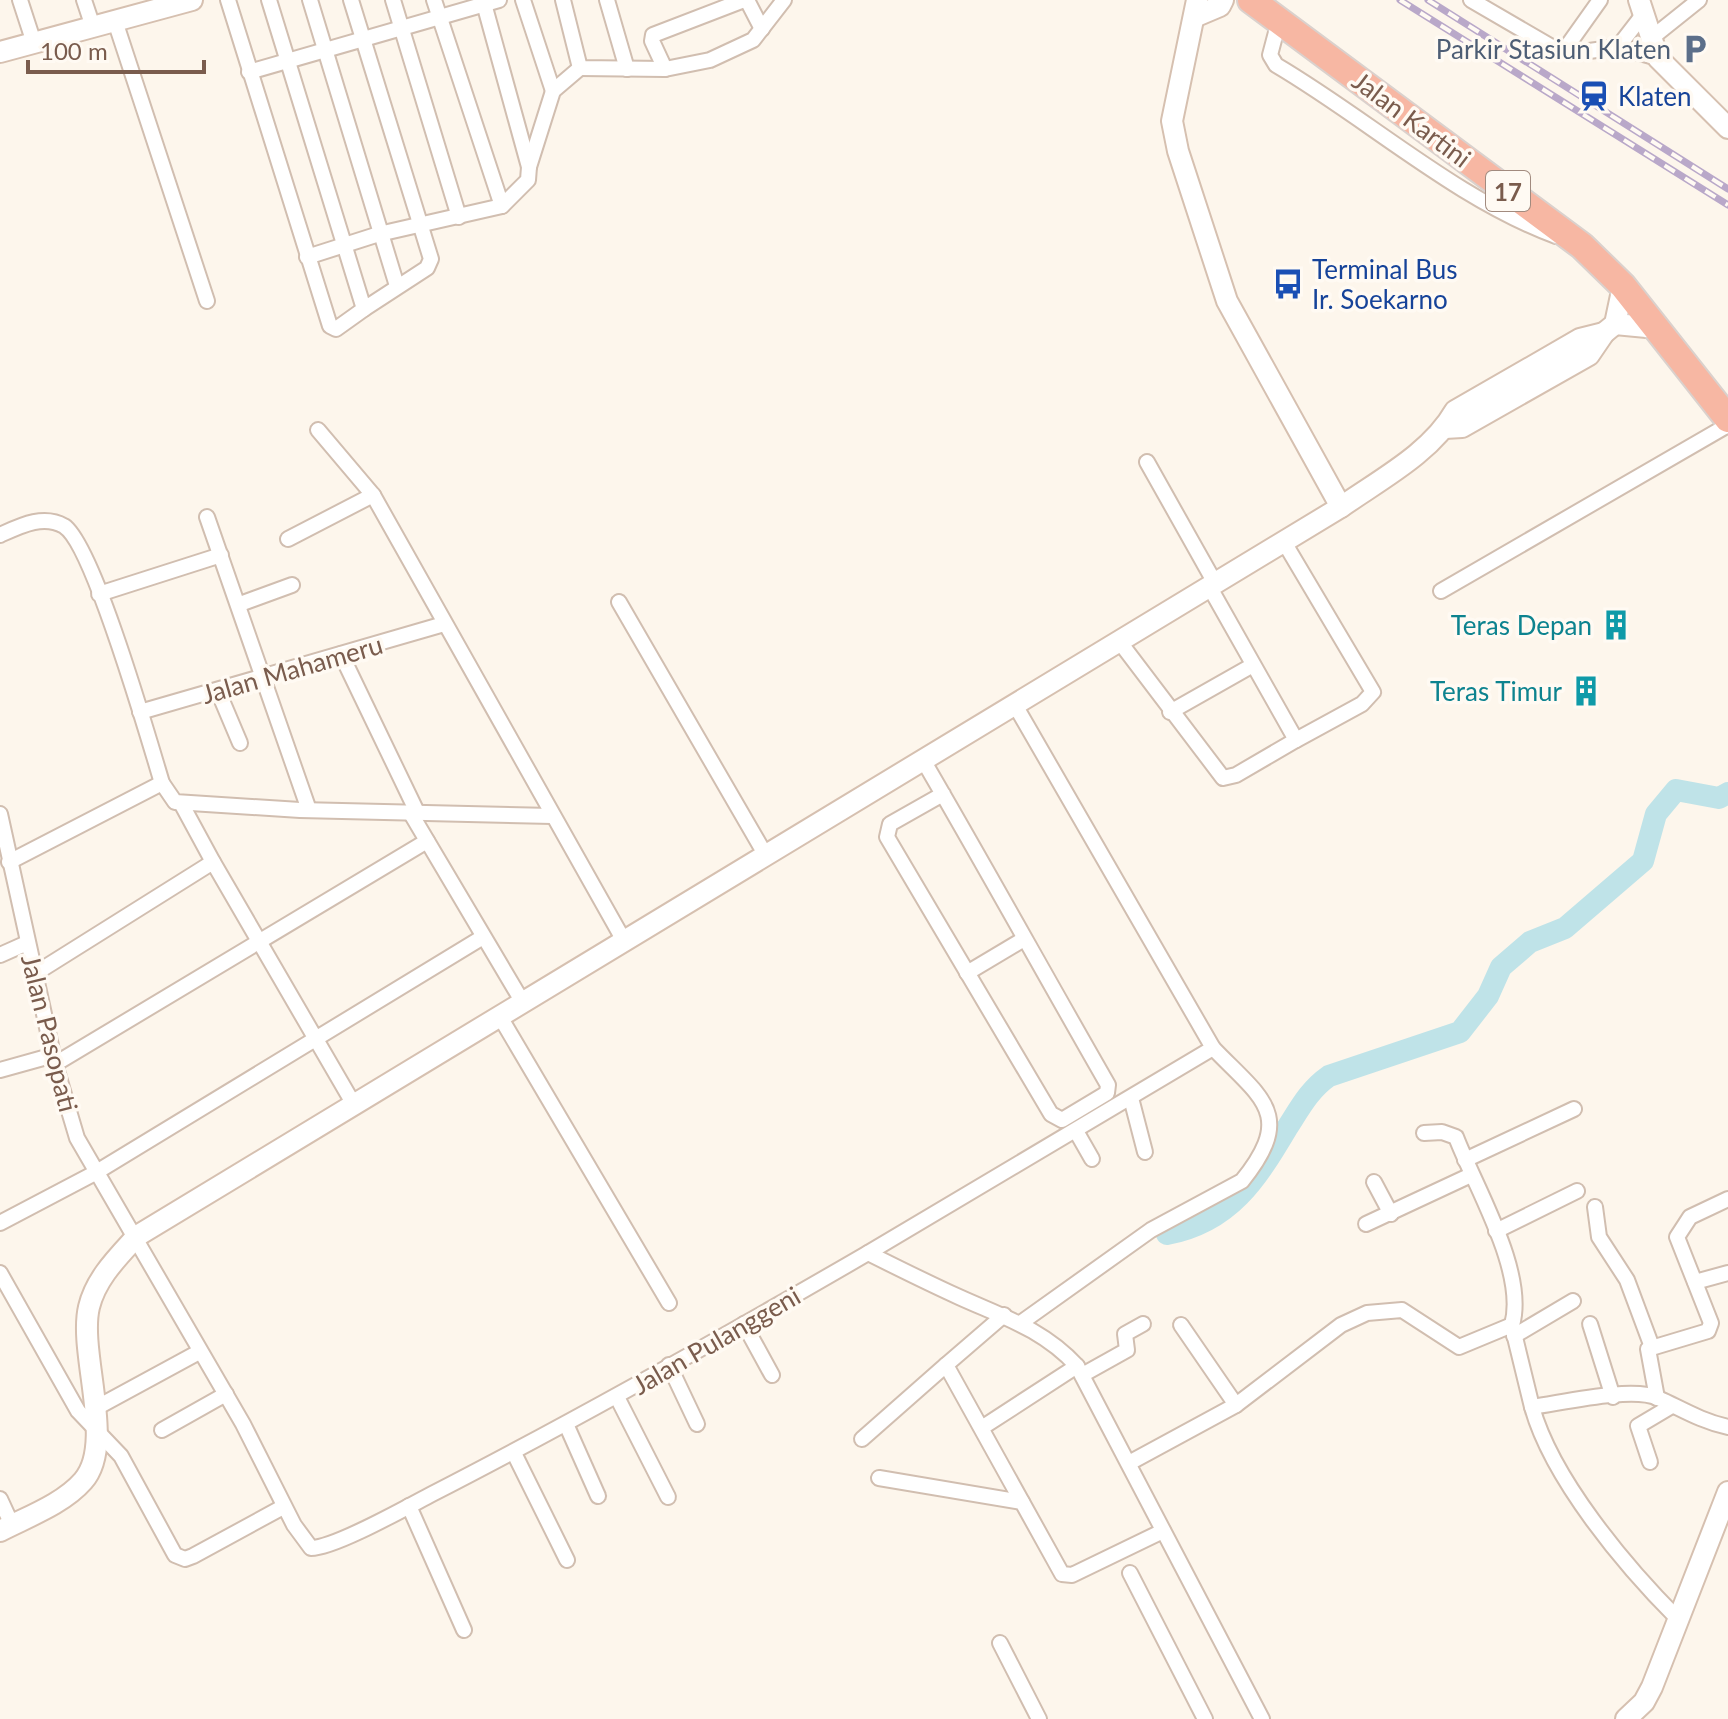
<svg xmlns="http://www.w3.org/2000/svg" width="1728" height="1719" font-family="Lato,sans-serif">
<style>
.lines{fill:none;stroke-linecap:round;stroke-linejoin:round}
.river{stroke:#bfe3e8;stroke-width:22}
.street-casing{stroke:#d1beb0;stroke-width:18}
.secondary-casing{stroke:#d6c0b0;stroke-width:24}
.highway-casing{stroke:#dad1cd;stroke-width:30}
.street{stroke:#fff;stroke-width:14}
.secondary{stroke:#fff;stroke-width:20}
.highway{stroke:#f7b7a3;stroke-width:26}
.rail-casing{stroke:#b9a8c9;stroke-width:7}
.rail{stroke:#fffaf3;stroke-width:4;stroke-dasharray:12;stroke-linecap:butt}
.labels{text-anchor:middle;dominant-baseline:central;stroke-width:7;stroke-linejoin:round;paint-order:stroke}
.shield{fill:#fffaf3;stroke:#a28b7f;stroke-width:2}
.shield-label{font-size:24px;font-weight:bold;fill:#7a5c4d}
.service-label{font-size:26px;fill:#4e5e75;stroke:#fffaf3;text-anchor:end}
.transit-label{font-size:26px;fill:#164399;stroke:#fffaf3;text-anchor:start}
.street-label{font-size:26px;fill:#7a5c4d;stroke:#fffaf3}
.culture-label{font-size:26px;fill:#0d838f;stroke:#fffaf3;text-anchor:end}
</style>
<rect width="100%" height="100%" fill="#fdf6ec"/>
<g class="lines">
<path class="river" d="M1167,1234C1230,1222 1256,1180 1287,1128C1300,1108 1309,1090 1329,1076L1460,1032L1488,996L1501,967L1530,942L1565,928L1643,861L1656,814L1676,790L1719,798L1728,793"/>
<g class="street-casing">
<g id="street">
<path d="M20,0L34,43"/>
<path d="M84,0L93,27"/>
<path d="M228,0L330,326L336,329L364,309"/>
<path d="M269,0L364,309L427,268L431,259L351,0"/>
<path d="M310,0L397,286"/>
<path d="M393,0L459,217"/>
<path d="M434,0L502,206"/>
<path d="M523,0L553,91"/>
<path d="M563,0L580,68L665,69L710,60L753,40L784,0"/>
<path d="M607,0L627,69"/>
<path d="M747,0L762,29"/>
<path d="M1471,0L1557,50L1582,52L1618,47L1658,58"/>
<path d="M115,21L207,301"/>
<path d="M1279,21L1270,55L1276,65C1368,119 1456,199 1556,236"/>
<path d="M1649,40L1699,0"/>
<path d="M1618,47L1642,16"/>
<path d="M1557,50L1568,45L1600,0"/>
<path d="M665,69L652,41L653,35L744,0"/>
<path d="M249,72L499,0"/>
<path d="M529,167L553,91L580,68"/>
<path d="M307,257L379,234L502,206L528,180L529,167L483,0"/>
<path d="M318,430L373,495L623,939"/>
<path d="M1147,462L1215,583"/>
<path d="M207,517L309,810"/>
<path d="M0,535C20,526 43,514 64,526C93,544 149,740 162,783L175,802L300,810L552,816"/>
<path d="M288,539L373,495"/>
<path d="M1284,542L1373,692L1362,704L1296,740"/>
<path d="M1441,591L1728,425"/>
<path d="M99,594L221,555"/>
<path d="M619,602L765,854"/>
<path d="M240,604L292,585"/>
<path d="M1119,641L1223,778L1236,775L1296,740L1209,586"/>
<path d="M341,654L417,812"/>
<path d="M218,691L240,743"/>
<path d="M140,712L444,624"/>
<path d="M1170,712L1253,665"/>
<path d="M923,760C986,868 1046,977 1108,1085L1107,1093L1062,1120L1051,1114L887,837L890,824L943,794"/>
<path d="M181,803L213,862"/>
<path d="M410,812L522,1001"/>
<path d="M0,814L55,1064L77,1138L243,1424L294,1525L311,1548C335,1548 407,1507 432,1494C580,1418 725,1336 868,1253C898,1268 928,1283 959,1297C1003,1317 1043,1329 1077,1366L1262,1719"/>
<path d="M9,862L162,783"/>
<path d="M0,955L27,943"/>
<path d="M36,973L213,862L353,1103"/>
<path d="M967,973L1024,939"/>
<path d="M499,1015L669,1303"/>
<path d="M55,1064L427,841"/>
<path d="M0,1070L54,1055"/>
<path d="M1131,1098L1145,1152"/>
<path d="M1076,1131L1092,1159"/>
<path d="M1424,1133L1442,1132L1456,1137C1475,1187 1527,1272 1512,1325"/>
<path d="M1465,1160L1574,1109"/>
<path d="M1374,1182L1391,1214"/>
<path d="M1595,1207L1599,1237L1627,1280L1652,1347"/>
<path d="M0,1223L95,1173L483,937"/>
<path d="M1366,1224L1471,1175"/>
<path d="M1496,1231L1577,1191"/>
<path d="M868,1253L1213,1048L1015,705"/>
<path d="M0,1273L78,1411L121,1456L175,1555L185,1559L193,1556L283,1507"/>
<path d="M1695,1282L1728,1273"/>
<path d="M1004,1315L946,1365L1062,1574L1072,1575L1163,1531"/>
<path d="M1022,1322L1151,1230L1242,1181C1296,1114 1261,1098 1213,1048"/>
<path d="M744,1324L772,1375"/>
<path d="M1590,1324L1613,1397"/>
<path d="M1181,1325L1236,1405"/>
<path d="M1514,1336L1573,1301"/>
<path d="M669,1365L697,1424"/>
<path d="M1084,1374L1127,1350L1125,1334L1143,1324"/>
<path d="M617,1397L668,1497"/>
<path d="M1657,1398L1648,1349L1708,1331L1711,1323L1677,1237L1690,1217L1728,1199"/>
<path d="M1532,1407C1552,1479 1625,1566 1678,1619"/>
<path d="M94,1409L199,1352"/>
<path d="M566,1424L598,1496"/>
<path d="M983,1427L1077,1366"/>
<path d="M162,1430L226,1394"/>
<path d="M862,1439L946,1365"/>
<path d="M514,1453L567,1560"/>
<path d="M1650,1462L1638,1426L1670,1407"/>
<path d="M1129,1463L1236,1405L1341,1325L1367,1313L1402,1310L1459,1347L1512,1325L1532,1407C1562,1403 1632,1386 1658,1398C1682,1409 1701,1421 1728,1427"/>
<path d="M879,1478L1022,1502"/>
<path d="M0,1499L12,1525"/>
<path d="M409,1506L464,1630"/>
<path d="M1130,1573L1205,1719"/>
<path d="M1000,1643L1039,1719"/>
</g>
</g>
<g class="secondary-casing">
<g id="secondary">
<path d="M1197,0L1172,121L1178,151L1227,301L1341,507"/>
<path d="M1639,0L1658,58L1728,128"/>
<path d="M1194,17L1220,6L1223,0"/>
<path d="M0,52L192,0"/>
<path d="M1615,324L1657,328"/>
<path d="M1445,428L1462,427L1589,355L1604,333L1615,324L1623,286"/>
<path d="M0,1531C27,1517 63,1504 83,1481C116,1444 78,1353 89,1307C96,1278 118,1257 137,1236L1341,507C1381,479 1431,453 1455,411L1580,339L1604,333"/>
<path d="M1626,1719L1644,1702L1652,1687L1728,1492"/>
</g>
</g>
<g class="highway-casing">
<path id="highway" d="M1251,0L1582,246L1623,286L1728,419"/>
</g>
<use href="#street" class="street"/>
<use href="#secondary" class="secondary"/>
<use href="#highway" class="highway"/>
<g class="rail-casing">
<g id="rail">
<path d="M1400,0L1728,205"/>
<path d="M1428,0L1728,189"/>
</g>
</g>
<use href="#rail" class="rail"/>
</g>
<defs>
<g id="parking-bare" transform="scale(2.4)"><path d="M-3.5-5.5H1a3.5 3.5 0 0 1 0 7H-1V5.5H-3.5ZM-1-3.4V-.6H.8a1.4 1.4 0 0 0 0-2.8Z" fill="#5c6f8a" stroke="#fffaf3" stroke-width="2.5" paint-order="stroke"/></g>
<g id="station-bare" transform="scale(2.4)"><path d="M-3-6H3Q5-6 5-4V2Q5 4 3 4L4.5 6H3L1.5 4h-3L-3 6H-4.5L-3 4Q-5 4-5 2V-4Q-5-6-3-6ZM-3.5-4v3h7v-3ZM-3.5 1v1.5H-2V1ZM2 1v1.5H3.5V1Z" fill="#1a4fb4" stroke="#fffaf3" stroke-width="2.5" paint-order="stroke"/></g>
<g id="bus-bare" transform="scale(2.4)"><path d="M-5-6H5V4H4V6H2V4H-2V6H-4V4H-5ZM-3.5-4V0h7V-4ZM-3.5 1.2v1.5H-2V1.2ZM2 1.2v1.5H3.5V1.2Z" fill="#1a4fb4" stroke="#fffaf3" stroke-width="2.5" paint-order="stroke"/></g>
<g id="building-bare" transform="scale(2.4)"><path d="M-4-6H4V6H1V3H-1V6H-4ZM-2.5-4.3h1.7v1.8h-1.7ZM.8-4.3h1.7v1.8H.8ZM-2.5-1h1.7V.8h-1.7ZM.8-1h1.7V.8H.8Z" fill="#0f9aa8" stroke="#fffaf3" stroke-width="2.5" paint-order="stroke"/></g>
</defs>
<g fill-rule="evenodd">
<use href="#parking-bare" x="1695" y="49"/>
<use href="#station-bare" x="1594" y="96"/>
<use href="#bus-bare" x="1288" y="284"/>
<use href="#building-bare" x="1616" y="625"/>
<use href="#building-bare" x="1586" y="691"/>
</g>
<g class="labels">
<rect class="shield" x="1486" y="171" width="44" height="40" rx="6"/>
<g class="shield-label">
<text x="1508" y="191">17</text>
</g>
<g class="service-label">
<text x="1671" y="49">Parkir Stasiun Klaten</text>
</g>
<g class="transit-label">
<text x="1618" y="96">Klaten</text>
<text x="1312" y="269">Terminal Bus<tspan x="1312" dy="30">Ir. Soekarno</tspan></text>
</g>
<g class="street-label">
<text transform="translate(1412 119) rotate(37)">Jalan Kartini</text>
<text transform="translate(292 669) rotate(-16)">Jalan Mahameru</text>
<text transform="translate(50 1033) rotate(76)">Jalan Pasopati</text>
<text transform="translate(716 1340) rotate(-30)">Jalan Pulanggeni</text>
</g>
<g class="culture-label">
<text x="1592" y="625">Teras Depan</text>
<text x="1562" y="691">Teras Timur</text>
</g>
</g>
<path d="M28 60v12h176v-12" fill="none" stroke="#7a5c4d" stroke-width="4"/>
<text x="40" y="60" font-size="24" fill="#7a5c4d" stroke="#fffaf3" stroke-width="6" paint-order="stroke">100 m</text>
</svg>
